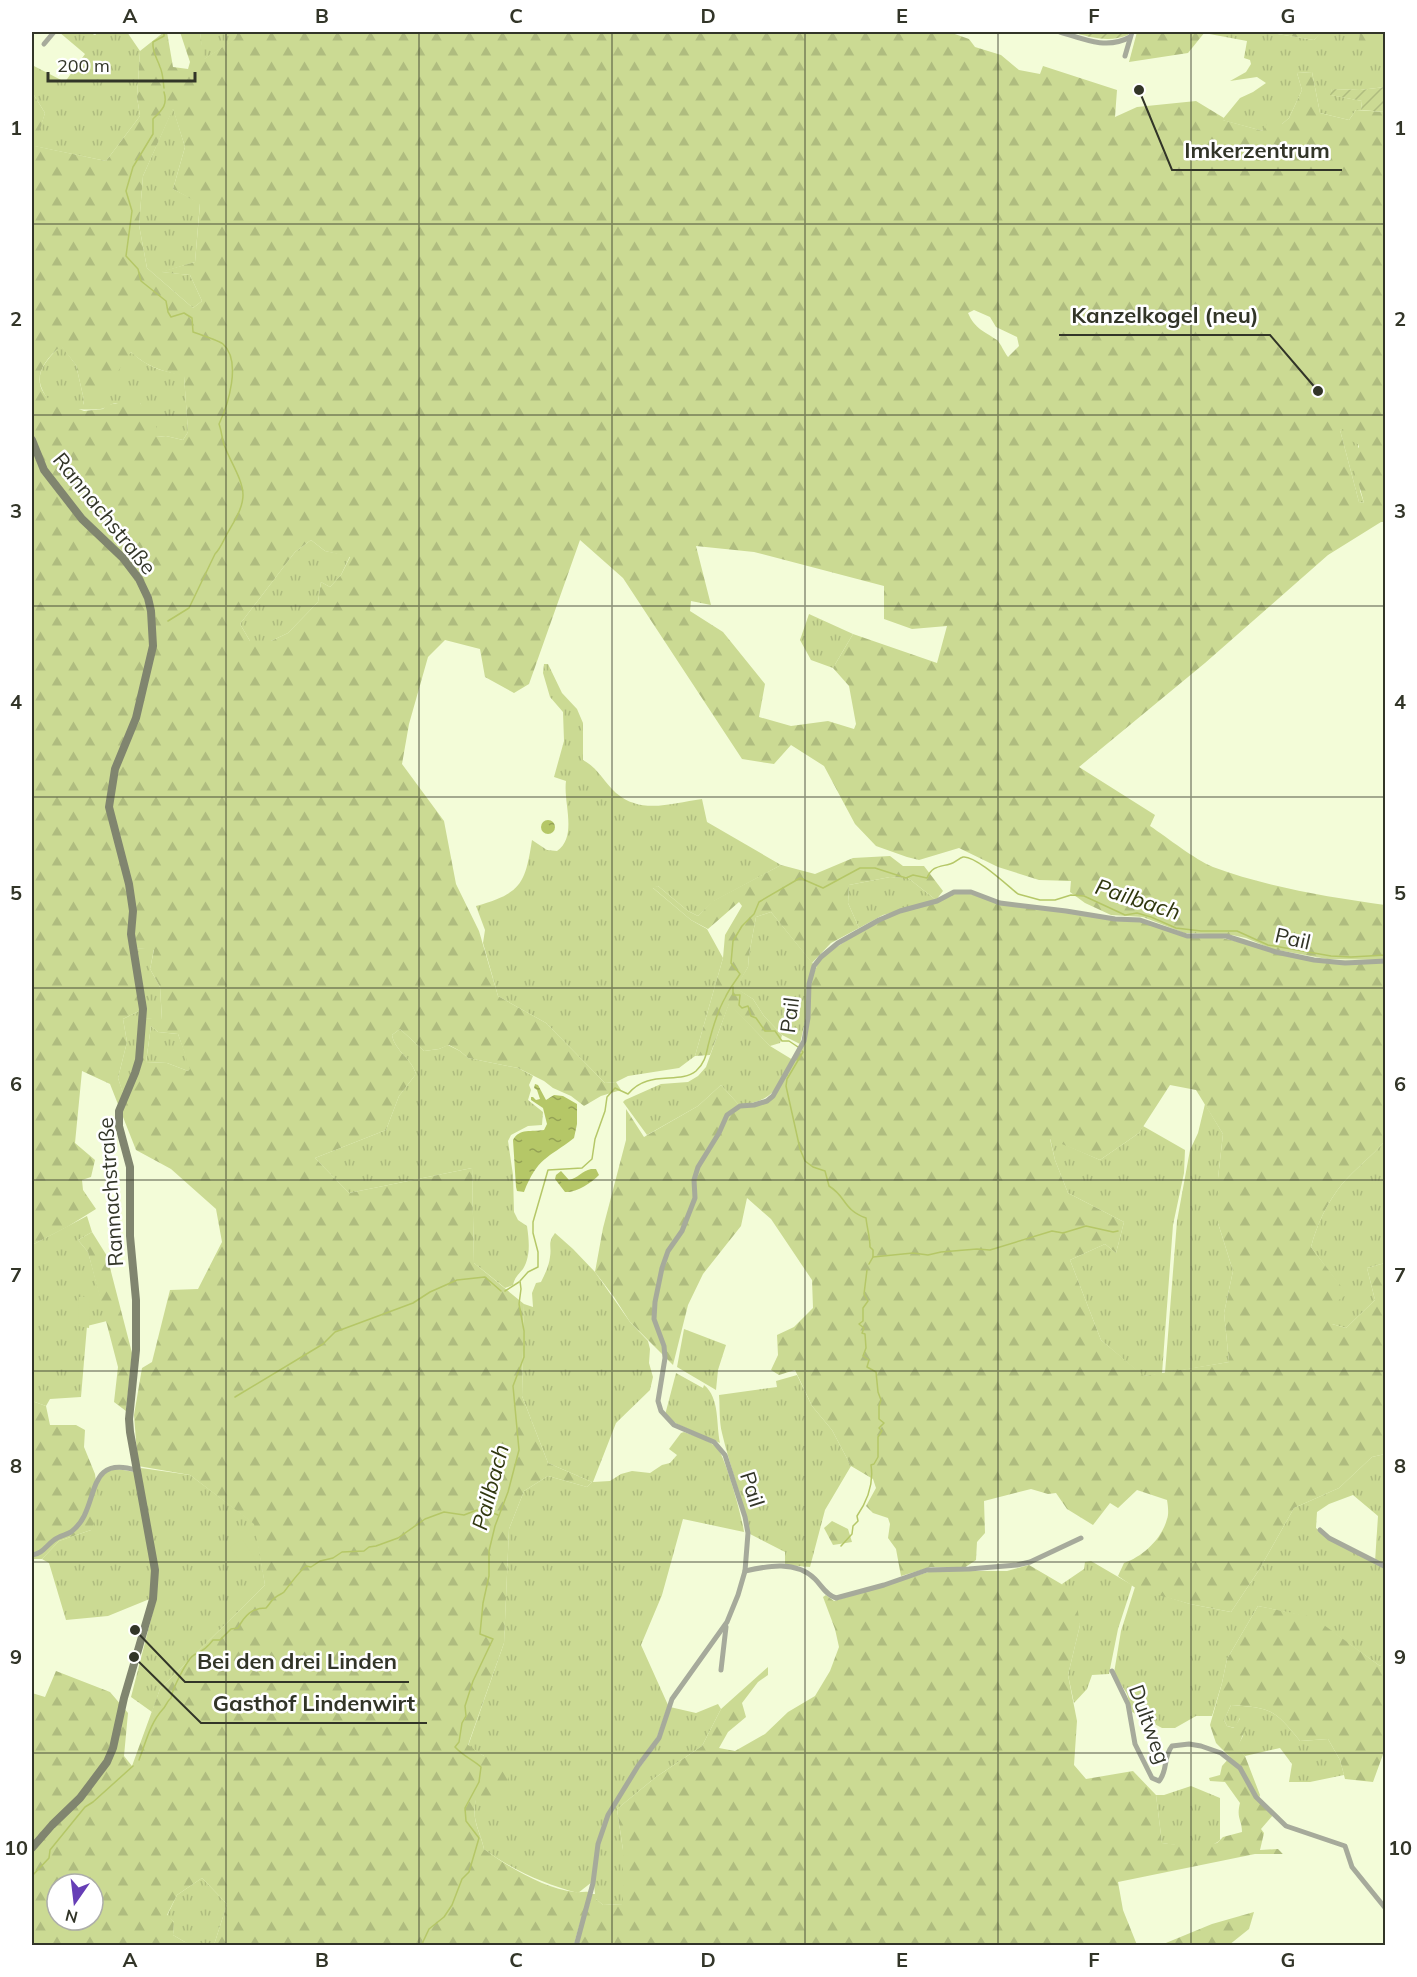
<svg xmlns="http://www.w3.org/2000/svg" width="1417" height="1977" font-family="Mulish,sans-serif">
<style>
.grass{fill:url(#grass-tufts);fill-rule:evenodd}
.forest{fill:url(#forest-firs);fill-rule:evenodd}
.garden{fill:url(#garden-furrows)}
.pitch{fill:#cbda93}
.water{fill:url(#water-ripples)}
.lines{fill:none;stroke-linecap:round;stroke-linejoin:round}
.stream{stroke:#b5c767;stroke-width:1.5}
.street{stroke:#a6aa9b;stroke-width:5}
.secondary{stroke:#80856f;stroke-width:8}
.grid{fill:none;stroke:#323528;stroke-width:1.5;stroke-opacity:0.55}
.labels{text-anchor:middle;dominant-baseline:central;stroke-width:5;stroke-linejoin:round;paint-order:stroke}
.street-label{font-size:21px;fill:#323528;stroke:#fff}
.water-label{font-size:22px;font-style:italic;fill:#30370e;stroke:#fff}
.leader{fill:none;stroke:#323528;stroke-width:2}
.callout-dot{fill:#323528;stroke:#fff;stroke-width:2}
.callout-label{font-size:22px;text-anchor:middle;font-weight:bold;fill:#323528;stroke:#fff;stroke-width:5;stroke-linejoin:round;paint-order:stroke}
.neatline{fill:none;stroke:#323528;stroke-width:2}
.grid-label{font-size:20px;text-anchor:middle;font-weight:bold;fill:#323528}
</style>
<defs>
<pattern id="grass-tufts" width="24" height="20" patternUnits="userSpaceOnUse" patternTransform="scale(1.5)"><rect width="24" height="20" fill="#cbda93"/><path d="M3 7l-1-3M5 7V3M7 7l1-3M15 17l-1-3M17 17v-4M19 17l1-3" fill="none" stroke="#afbc7f"/></pattern>
<pattern id="forest-firs" width="22" height="20" patternUnits="userSpaceOnUse" patternTransform="scale(1.5)"><rect width="22" height="20" fill="#cbda93"/><path d="M5 1l3.5 6h-7zM16 11l3.5 6h-7z" fill="#afbc7f"/></pattern>
<pattern id="garden-furrows" width="10" height="10" patternUnits="userSpaceOnUse" patternTransform="scale(1.5)"><rect width="10" height="10" fill="#cbda93"/><path d="M-1 1l2-2M0 10L10 0M9 11l2-2" fill="none" stroke="#afbc7f"/></pattern>
<pattern id="water-ripples" width="26" height="14" patternUnits="userSpaceOnUse" patternTransform="scale(1.5)"><rect width="26" height="14" fill="#b5c767"/><path d="M2 4q2-2 4 0t4 0M15 11q2-2 4 0t4 0" fill="none" stroke="#94a255"/></pattern>
</defs>
<rect width="100%" height="100%" fill="#f3fcd8"/>
<g class="grass">
<path d="M59,32H88L95,35L99,32H127L140,51L137,97L140,116L106,161L34,146L45,113L32,92V65L65,82L85,54Z"/>
<path d="M200,32H238L236,39L203,60Z"/>
<path d="M1205,32H1266L1314,40L1321,33L1320,32H1360L1359,46H1385V87L1360,90L1332,89L1331,95L1362,101L1361,110H1356L1349,120L1320,113L1312,72L1297,73L1302,90L1289,118L1282,124L1263,131L1222,120L1240,98L1253,92L1266,83L1257,77L1230,81L1246,72L1251,64L1250,60L1244,58L1247,41L1204,33Z"/>
<path d="M173,108L185,147L173,189L200,203L195,262L162,272L190,275L202,301L193,308L147,268L139,225L143,176Z"/>
<path d="M61,345L76,365L84,400L83,405L131,352C149,368 161,371 184,375L188,432L183,440L166,436L156,437L140,403C132,403 124,403 116,403C110,404 109,406 104,408C99,411 63,409 57,407C50,404 45,396 42,389C34,371 49,358 61,345Z"/>
<path d="M1343,428L1358,444L1360,491L1364,503L1359,502L1340,430Z"/>
<path d="M311,540L325,551L350,556L341,575L330,587L321,582L318,602L288,633L271,641H250L240,624L295,552Z"/>
<path d="M809,614L853,634L833,668L811,660L800,640Z"/>
<path d="M544,664H548L562,693L577,709L583,723V760C598,768 604,782 616,793C642,815 671,803 702,799L707,822L781,865L714,901L698,916L688,911L658,886L653,888L691,920L707,929L723,958L695,1056L679,1068L628,1076L616,1082L605,1083L546,1023L498,996L483,943L485,930L476,906C521,893 525,885 532,840L547,850L557,851C578,836 563,803 566,781L554,777L564,741L563,712L550,697L543,673Z"/>
<path d="M890,877L908,878L936,900L883,915L859,928L848,903L849,885Z"/>
<path d="M771,912L814,965L808,982L806,1017L800,1044L782,1035L764,1016L753,999L735,988L748,967L749,955L756,917Z"/>
<path d="M135,948L154,949L150,969L160,987L162,1020L143,1018L139,1060L124,1097L118,1078L127,1042L123,1019L143,1009Z"/>
<path d="M729,1003L770,1046L793,1060C775,1089 775,1101 739,1105L721,1085L698,1106L647,1135L623,1102L625,1100L661,1084L688,1082L698,1076L706,1067Z"/>
<path d="M151,1026L158,1032L178,1034L191,1069L188,1071L167,1063L146,1062Z"/>
<path d="M400,1029L424,1051L439,1049L448,1045L460,1051L468,1058L518,1068L533,1076L529,1085L531,1090L528,1100L543,1112L542,1125L528,1126L511,1135L508,1141L513,1175L514,1212L518,1220L527,1226C529,1240 531,1256 523,1269C518,1275 515,1277 513,1285L505,1288L474,1263L472,1168L349,1193L315,1158L386,1130L399,1096L416,1074C412,1059 395,1051 392,1035Z"/>
<path d="M1205,1104L1223,1134L1218,1178V1223L1233,1271L1224,1313L1229,1362L1165,1373L1177,1221L1190,1150L1198,1133Z"/>
<path d="M1143,1126L1185,1150L1184,1173L1173,1225L1162,1374L1143,1376L1101,1340L1070,1260L1105,1244L1116,1253L1124,1222L1068,1193L1055,1160L1050,1138L1100,1160L1139,1133Z"/>
<path d="M1385,1141V1263L1367,1268L1375,1300L1346,1328L1332,1324V1304L1346,1294L1311,1247C1317,1224 1327,1203 1342,1184C1355,1169 1372,1156 1385,1141Z"/>
<path d="M87,1216L92,1232L78,1240L88,1252L107,1321L87,1326L81,1397L50,1399L46,1406L32,1401V1245Z"/>
<path d="M555,1233L573,1249L595,1272L630,1322L648,1341L650,1349L649,1363L653,1377L650,1390L616,1423L593,1482L610,1481L621,1474L632,1471L650,1473L662,1465L670,1463L677,1455L669,1449L681,1433L684,1432C694,1436 710,1440 718,1449C726,1459 742,1517 744,1532L683,1519L662,1595L641,1645L668,1705L657,1737L604,1822L592,1882L578,1893C544,1884 512,1870 484,1849C480,1829 471,1821 476,1799H484V1756L468,1746L504,1643L509,1529L524,1491L548,1476L587,1487L592,1482L548,1463L522,1396L524,1304L533,1307L532,1293L536,1283L541,1282C545,1274 549,1266 550,1257C552,1245 547,1244 555,1233Z"/>
<path d="M684,1329L726,1345L718,1370L716,1390L677,1367Z"/>
<path d="M676,1373L703,1388L704,1385C720,1398 716,1424 720,1443L677,1424L665,1415Z"/>
<path d="M797,1375L812,1406L832,1430L851,1466L825,1510L810,1567L785,1565V1552L750,1534C743,1500 730,1467 722,1433C719,1421 720,1408 719,1395L777,1387L776,1381Z"/>
<path d="M1385,1454L1386,1660L1380,1666L1313,1618L1258,1606L1227,1659L1222,1683L1212,1716H1196L1175,1728H1162L1132,1712L1127,1694L1114,1673L1121,1631L1135,1587L1190,1604L1231,1612L1259,1570L1294,1508L1339,1488L1372,1457ZM1353,1495L1378,1516L1375,1562L1330,1540L1316,1528L1317,1512L1329,1504Z"/>
<path d="M141,1468L190,1475L255,1524L265,1585L160,1689L152,1712L131,1697L157,1596L108,1616L66,1620L49,1563L42,1559L59,1541L91,1530C93,1512 91,1476 112,1470C120,1468 132,1472 140,1473Z"/>
<path d="M1091,1561L1132,1585L1131,1589L1118,1629L1109,1674L1092,1675L1087,1689L1074,1703L1068,1675L1080,1625L1062,1584L1084,1569L1085,1562Z"/>
<path d="M718,1704L721,1709L702,1746L656,1777L617,1809L623,1850V1904L603,1905L596,1899C588,1863 605,1819 624,1788C635,1772 651,1756 659,1738C663,1729 666,1718 670,1707L696,1713Z"/>
<path d="M1231,1705C1272,1708 1274,1709 1300,1741L1328,1739L1340,1760L1344,1775L1310,1782H1289L1292,1764L1280,1748L1245,1756L1237,1747L1243,1736L1240,1718L1235,1728L1227,1726L1224,1720Z"/>
<path d="M1191,1786L1220,1798V1840C1206,1853 1179,1845 1162,1843L1156,1795H1164Z"/>
<path d="M202,1878L227,1904L214,1945H190L173,1935L174,1922L167,1916L177,1895Z"/>
</g>
<g class="forest">
<path d="M164,32H167L173,67L188,69L190,62L180,32H200L204,59L235,39L238,32H949L969,39L975,47L1001,55L1019,70L1040,74L1043,66L1117,90L1115,117L1137,107L1196,101L1224,118L1223,120L1263,131L1271,117H1278L1282,124L1289,118L1302,90L1297,73L1312,72L1320,113L1349,120L1356,110L1385,112V522H1381L1328,555L1205,663L1079,767L1155,815L1150,826C1168,838 1194,859 1213,867C1267,887 1328,897 1385,905V960L1327,959L1272,949L1246,938L1232,935L1184,933L1143,917L1111,915L1085,903L1070,892L1071,881L1039,880L998,867L959,848L919,860L907,857L876,846L855,824L824,766L791,745L774,764L742,759L623,578L580,540L529,684L514,693L485,677L480,649L445,640L428,657L409,724L402,764L444,821L456,884L479,931L498,996L546,1023L605,1083L616,1082L621,1090L601,1096L584,1106L571,1096L553,1088L544,1081L518,1068L468,1058L460,1051L449,1045L439,1049L424,1051L400,1029L392,1035C395,1051 412,1059 416,1074L399,1096L386,1130L315,1158L349,1193L472,1168L474,1263L524,1304L522,1396L548,1463L592,1482L587,1487L548,1476L524,1491L509,1529L504,1643L468,1745L484,1756L511,1761V1769L501,1800L492,1805L484,1799L476,1800C471,1821 480,1830 484,1849C508,1867 545,1889 575,1892C580,1893 584,1891 589,1892C585,1911 578,1927 574,1945H210H214L227,1904L202,1878L177,1895L167,1915L174,1922L173,1935L190,1945H32V1693L45,1697L56,1671L110,1692L128,1713L124,1756L132,1766L160,1689L265,1585L254,1524L190,1475L138,1466L134,1415L142,1368L152,1362L170,1290L198,1289L222,1242L216,1209L171,1169L136,1150L110,1084L82,1071L75,1143L95,1160L91,1177L82,1180L83,1190L96,1209L67,1227L32,1245V92L45,113L35,146L106,161L140,116L137,97L140,51ZM173,109L185,147L173,189L200,204L195,262L160,272L190,275L202,301L193,308L147,268L139,225L143,176ZM974,310L990,317L996,327L1017,337L1019,346L1008,357C1004,352 1001,344 997,340C984,331 975,329 968,313ZM61,346L76,365L84,400L83,406L94,407L131,352C147,367 162,371 184,376L188,432L183,440L166,436L156,437V425L140,403H118L107,405L103,409L84,411L63,403L57,406C29,386 38,365 61,346ZM1343,429L1349,440L1358,444L1359,447L1353,453V463L1364,503L1359,502L1340,430ZM311,540L325,551L350,557L341,575L330,587L321,582L318,602L288,633L271,641H250L240,624L295,552ZM696,546L754,552L884,586V619L912,629L947,626L937,663L853,634L833,668L849,686L856,724L854,729L828,721L791,726L759,717L765,684L723,632L690,611L691,601L711,605ZM136,948L154,950L150,969L160,987L162,1019L143,1018L135,1073L124,1096L118,1078L127,1042L123,1019L143,1009ZM151,1026L158,1032L178,1034L190,1069L188,1071L167,1063L146,1062ZM57,1884H93V1920H57Z"/>
<path d="M1137,32H1205L1188,53L1129,62Z"/>
<path d="M1266,32H1320L1322,33L1314,40Z"/>
<path d="M1360,32H1385V46H1358Z"/>
<path d="M890,856L903,866H924L943,891L936,900L908,878L890,877L849,885L848,903L859,928L831,943L812,963L771,912L756,917L749,955L748,967L736,988L753,999L764,1016L782,1035L780,1043L770,1046L729,1004L710,1055L695,1056L723,958L725,935L742,906L739,902L708,929L691,920L652,887L658,886L688,911L698,916L713,901L781,865L815,874L853,858Z"/>
<path d="M961,891L1000,903L1140,920L1181,934L1214,936L1314,960L1385,961V1141C1372,1156 1355,1169 1342,1184C1327,1203 1317,1224 1311,1247L1347,1294L1332,1305V1324L1346,1328L1375,1300L1367,1268L1385,1263V1454L1372,1457L1339,1488L1294,1508L1259,1570L1231,1612L1190,1604L1137,1589L1118,1576L1124,1563C1142,1557 1162,1539 1167,1519C1169,1514 1168,1506 1167,1500L1137,1490L1118,1508L1110,1503L1093,1525L1067,1509L1056,1493L1048,1494L1031,1489L984,1501L985,1533L977,1542L976,1560L964,1568L931,1567L901,1576L896,1549L888,1538L890,1524L888,1518L873,1513L866,1506L876,1488L873,1479L851,1466L832,1430L812,1406L795,1370L779,1375L771,1370L778,1355L777,1335L794,1327L813,1308L812,1280L771,1219L747,1198L741,1226L703,1274L688,1305L673,1365L630,1322L614,1297L595,1272L603,1228L626,1140V1109L644,1137L698,1106L721,1085L740,1106L754,1105L773,1096L804,1041L809,984L821,957L879,920ZM1170,1085L1196,1090L1223,1134L1218,1178V1223L1233,1271L1224,1313L1229,1362L1144,1376L1101,1340L1070,1260L1105,1244L1116,1253L1124,1222L1068,1193L1055,1160L1050,1139L1100,1160L1139,1133Z"/>
<path d="M92,1232L107,1256L132,1353L126,1411L114,1402L118,1367L88,1252L78,1240Z"/>
<path d="M32,1401L46,1406L50,1425H76L85,1430L84,1447L95,1474L98,1497V1513L91,1530L59,1541L42,1559H32Z"/>
<path d="M832,1521L848,1529L852,1542L833,1545L824,1528Z"/>
<path d="M1029,1565L1075,1592L1080,1625L1068,1675L1077,1721L1074,1765L1086,1779L1133,1771L1156,1795L1162,1843L1197,1847L1217,1843L1223,1837L1242,1832C1242,1819 1236,1819 1240,1803L1225,1782L1210,1781L1209,1778L1220,1775L1222,1766L1230,1757L1216,1743L1210,1725L1222,1683L1227,1659L1258,1606L1313,1617L1380,1666L1385,1660V1749L1373,1782L1345,1779L1340,1760L1328,1739L1300,1741C1274,1709 1272,1708 1231,1705L1224,1720L1227,1726L1234,1728L1241,1717L1246,1727L1238,1747L1245,1756L1260,1795L1259,1799L1274,1814L1261,1829L1264,1833L1260,1850L1278,1849L1283,1854H1255L1118,1882L1123,1910L1137,1945L577,1946C581,1928 588,1912 592,1894H596V1899L603,1905L623,1904V1850L617,1809L656,1777L702,1746L721,1709L768,1667V1675L758,1682L742,1703L746,1717L728,1732L719,1748L735,1751L765,1734L788,1712L815,1696L830,1671L839,1647L835,1629L823,1597L826,1595L834,1601L932,1571H1007Z"/>
<path d="M1254,1912L1249,1929L1229,1945H1161L1212,1924Z"/>
</g>
<g class="garden">
<path d="M1071,32H1129L1128,35C1109,43 1089,37 1071,32Z"/>
<path d="M1385,87V112L1361,110L1362,101L1330,95L1332,89L1360,90Z"/>
</g>
<g class="pitch">
<path d="M90,1296L89,1328L78,1326L79,1297Z"/>
<path d="M242,1539L258,1563L246,1571L230,1547Z"/>
</g>
<g class="water">
<circle cx="548" cy="827" r="7"/>
<path d="M535,1084L538,1085L546,1100L554,1095L563,1096L577,1104V1124L574,1138C547,1159 538,1157 524,1192L517,1191L516,1187L513,1140C519,1128 532,1132 544,1130L547,1124L543,1108L531,1100V1097H533L536,1100L540,1099L537,1090L534,1088Z"/>
<path d="M591,1169H596L599,1175C591,1183 576,1193 565,1192L555,1179L556,1175L561,1171L569,1180C578,1178 582,1171 591,1169Z"/>
</g>
<g class="lines">
<g class="stream">
<path d="M164,88C163,81 163,73 160,67C157,58 152,52 153,42L164,36V32"/>
<path d="M164,92C168,105 162,110 153,119V134L133,167L126,191L132,211L126,256L138,269L141,281L166,301L168,312L171,317L184,313L192,318L193,332C199,334 219,341 223,344C242,361 228,405 219,424C222,432 222,441 225,447C230,461 243,480 243,495C243,509 233,523 227,534C223,541 221,548 215,554L189,608L168,621"/>
<path d="M733,987V995H740L739,1005L742,1008L748,1006L751,1016L756,1018L765,1031H775L782,1041H789L798,1047"/>
<path d="M802,1051L803,1052L787,1079L786,1086L800,1149L805,1161L813,1167L825,1171L829,1186C847,1197 842,1209 866,1218C867,1228 870,1237 870,1247L873,1250V1257L869,1264"/>
<path d="M873,1257L913,1253L928,1255L941,1252L977,1249L990,1250L1052,1231L1063,1233L1086,1226L1113,1232L1118,1231"/>
<path d="M505,1291L519,1282"/>
<path d="M235,1397L323,1344L335,1332L413,1303L430,1292L457,1280L485,1277L501,1291"/>
<path d="M841,1546L852,1534L853,1526L858,1521L857,1516C868,1500 874,1484 871,1465L874,1464L878,1457V1437L882,1431L879,1428L884,1423L879,1419V1406L881,1400L878,1392L876,1372L867,1367L869,1360L863,1356L866,1348L865,1334L862,1333L864,1328L859,1324L863,1321V1308L868,1301L864,1294L867,1270"/>
<path d="M139,1760C146,1742 150,1723 163,1709C166,1706 167,1701 171,1698C172,1690 187,1659 194,1655C203,1650 206,1649 213,1640H220L231,1629L238,1628C245,1615 252,1608 266,1608C269,1605 272,1599 276,1597C278,1595 282,1594 284,1592C290,1584 299,1572 306,1566L311,1567L320,1561L333,1558L342,1552L364,1551L369,1547L376,1546L398,1538L425,1519L444,1512L464,1515L477,1510L481,1512L488,1511L498,1515"/>
<path d="M32,1876L49,1858L50,1850L85,1807L93,1802L133,1766"/>
<path d="M421,1946L429,1929L444,1917L452,1905L462,1879L469,1872L479,1838L466,1821L465,1808L479,1782L481,1767C472,1759 463,1756 455,1747L459,1742L462,1723L466,1716L465,1706L473,1681L493,1639L480,1634L483,1603L489,1576V1551L495,1526L508,1492L519,1450L513,1386L524,1357V1331L519,1304L521,1289L520,1281L528,1272L538,1267V1252L533,1233V1222L548,1170L582,1168L592,1159L595,1139L605,1111L607,1097L615,1088L628,1094C648,1069 679,1085 696,1071C704,1064 706,1056 708,1046C712,1030 717,1012 725,998C729,989 735,982 740,974L731,963L733,941L742,926L754,914L759,902L800,878L823,888L860,868H875L906,878L913,875L927,878C932,866 939,867 950,864C955,863 959,858 963,857C975,855 1008,886 1018,894L1040,900H1055L1071,895L1084,896L1125,915L1137,913L1151,917L1176,928L1201,931H1237L1268,945L1331,956L1351,957L1386,955"/>
</g>
<g class="street">
<path d="M1060,32C1083,39 1107,50 1130,37"/>
<path d="M44,44L54,32"/>
<path d="M1125,56L1132,32"/>
<path d="M1320,1530L1329,1538L1386,1567"/>
<path d="M32,1555C42,1554 46,1546 54,1540C59,1536 66,1535 71,1532C102,1509 82,1454 136,1470"/>
<path d="M745,1571C767,1566 796,1560 815,1579C822,1586 826,1595 836,1598L884,1585L927,1570L969,1569L1017,1565L1030,1562L1081,1538"/>
<path d="M721,1670L726,1627"/>
<path d="M1112,1671L1128,1704L1135,1744L1152,1778L1159,1781C1168,1771 1163,1757 1172,1746L1189,1744L1201,1746L1221,1753L1240,1768L1256,1797L1286,1826L1345,1846L1352,1867L1386,1909"/>
<path d="M576,1946L593,1883L598,1844L608,1815L638,1766L659,1738L672,1699L727,1622L738,1595L745,1571L748,1533L745,1517L725,1455L714,1442L674,1425L661,1411L658,1401L665,1358L664,1346L654,1319L655,1302L662,1268L668,1251L682,1231L695,1198L694,1180L698,1167L719,1133L727,1115L740,1106L754,1105L767,1101L773,1096L804,1041L808,1018L809,984L814,966L821,957L838,943L879,920L900,911L937,901L954,892H971L1000,903L1066,911L1115,919L1140,920L1187,936H1226L1276,952L1314,960L1345,963L1386,961"/>
</g>
<path class="secondary" d="M32,440L44,470L82,519L123,558L139,579L148,598L151,611L153,646L136,718L115,769L109,807L129,884L133,911L131,934L143,1009L139,1060L135,1073L119,1111V1126L130,1167V1236L136,1300V1350L129,1419L130,1432L155,1570L153,1599L124,1698L113,1748L107,1762L80,1798L52,1825L32,1848"/>
</g>
<path class="grid" d="M226,32V1946M419,32V1946M612,32V1946M805,32V1946M998,32V1946M1191,32V1946M32,224H1386M32,415H1386M32,606H1386M32,797H1386M32,988H1386M32,1180H1386M32,1371H1386M32,1562H1386M32,1753H1386"/>
<g class="labels">
<g class="street-label">
<text transform="translate(105 513) rotate(51)">Rannachstraße</text>
<text transform="translate(1293 938) rotate(13)">Pail</text>
<text transform="translate(789 1015) rotate(-83)">Pail</text>
<text transform="translate(110 1192) rotate(-94)">Rannachstraße</text>
<text transform="translate(753 1489) rotate(72)">Pail</text>
<text transform="translate(1150 1724) rotate(70)">Dultweg</text>
</g>
<g class="water-label">
<text transform="translate(1138 899) rotate(18)">Pailbach</text>
<text transform="translate(490 1487) rotate(-75)">Pailbach</text>
</g>
</g>
<path class="leader" d="M1139 90L1172 170H1342M1318 391L1270 335H1059M135 1630L185 1682H409M134 1657L201 1723H427"/>
<g class="callout-dot">
<circle cx="1139" cy="90" r="6"/>
<circle cx="1318" cy="391" r="6"/>
<circle cx="135" cy="1630" r="6"/>
<circle cx="134" cy="1657" r="6"/>
</g>
<g class="callout-label">
<text x="1257" y="158">Imkerzentrum</text>
<text x="1165" y="323">Kanzelkogel (neu)</text>
<text x="297" y="1669">Bei den drei Linden</text>
<text x="314" y="1711">Gasthof Lindenwirt</text>
</g>
<rect width="1417" height="1977" fill="none" stroke="#ffffff" stroke-width="66"/>
<g transform="translate(75 1902) rotate(194)"><circle r="28" fill="#ffffff" stroke="#adaea9" stroke-width="1.5"/>
<path d="M0-4.5L10 22L0 15L-10 22Z" fill="#663eb6"/>
<text y="-9" font-size="16" font-weight="bold" text-anchor="middle" fill="#323528">N</text>
</g>
<path d="M48 72v9h147v-9" fill="none" stroke="#323528" stroke-width="3"/>
<text x="57" y="72" font-size="18" fill="#323528" stroke="#ffffff" stroke-width="4.5" paint-order="stroke">200 m</text>
<rect x="33" y="33" width="1351" height="1911" class="neatline"/>
<g class="grid-label">
<text x="130" y="23">A</text>
<text x="322" y="23">B</text>
<text x="516" y="23">C</text>
<text x="708" y="23">D</text>
<text x="902" y="23">E</text>
<text x="1094" y="23">F</text>
<text x="1288" y="23">G</text>
<text x="16" y="135">1</text>
<text x="1400" y="135">1</text>
<text x="16" y="326">2</text>
<text x="1400" y="326">2</text>
<text x="16" y="518">3</text>
<text x="1400" y="518">3</text>
<text x="16" y="709">4</text>
<text x="1400" y="709">4</text>
<text x="16" y="900">5</text>
<text x="1400" y="900">5</text>
<text x="16" y="1091">6</text>
<text x="1400" y="1091">6</text>
<text x="16" y="1282">7</text>
<text x="1400" y="1282">7</text>
<text x="16" y="1473">8</text>
<text x="1400" y="1473">8</text>
<text x="16" y="1664">9</text>
<text x="1400" y="1664">9</text>
<text x="16" y="1855">10</text>
<text x="1400" y="1855">10</text>
<text x="130" y="1967">A</text>
<text x="322" y="1967">B</text>
<text x="516" y="1967">C</text>
<text x="708" y="1967">D</text>
<text x="902" y="1967">E</text>
<text x="1094" y="1967">F</text>
<text x="1288" y="1967">G</text>
</g>
</svg>
